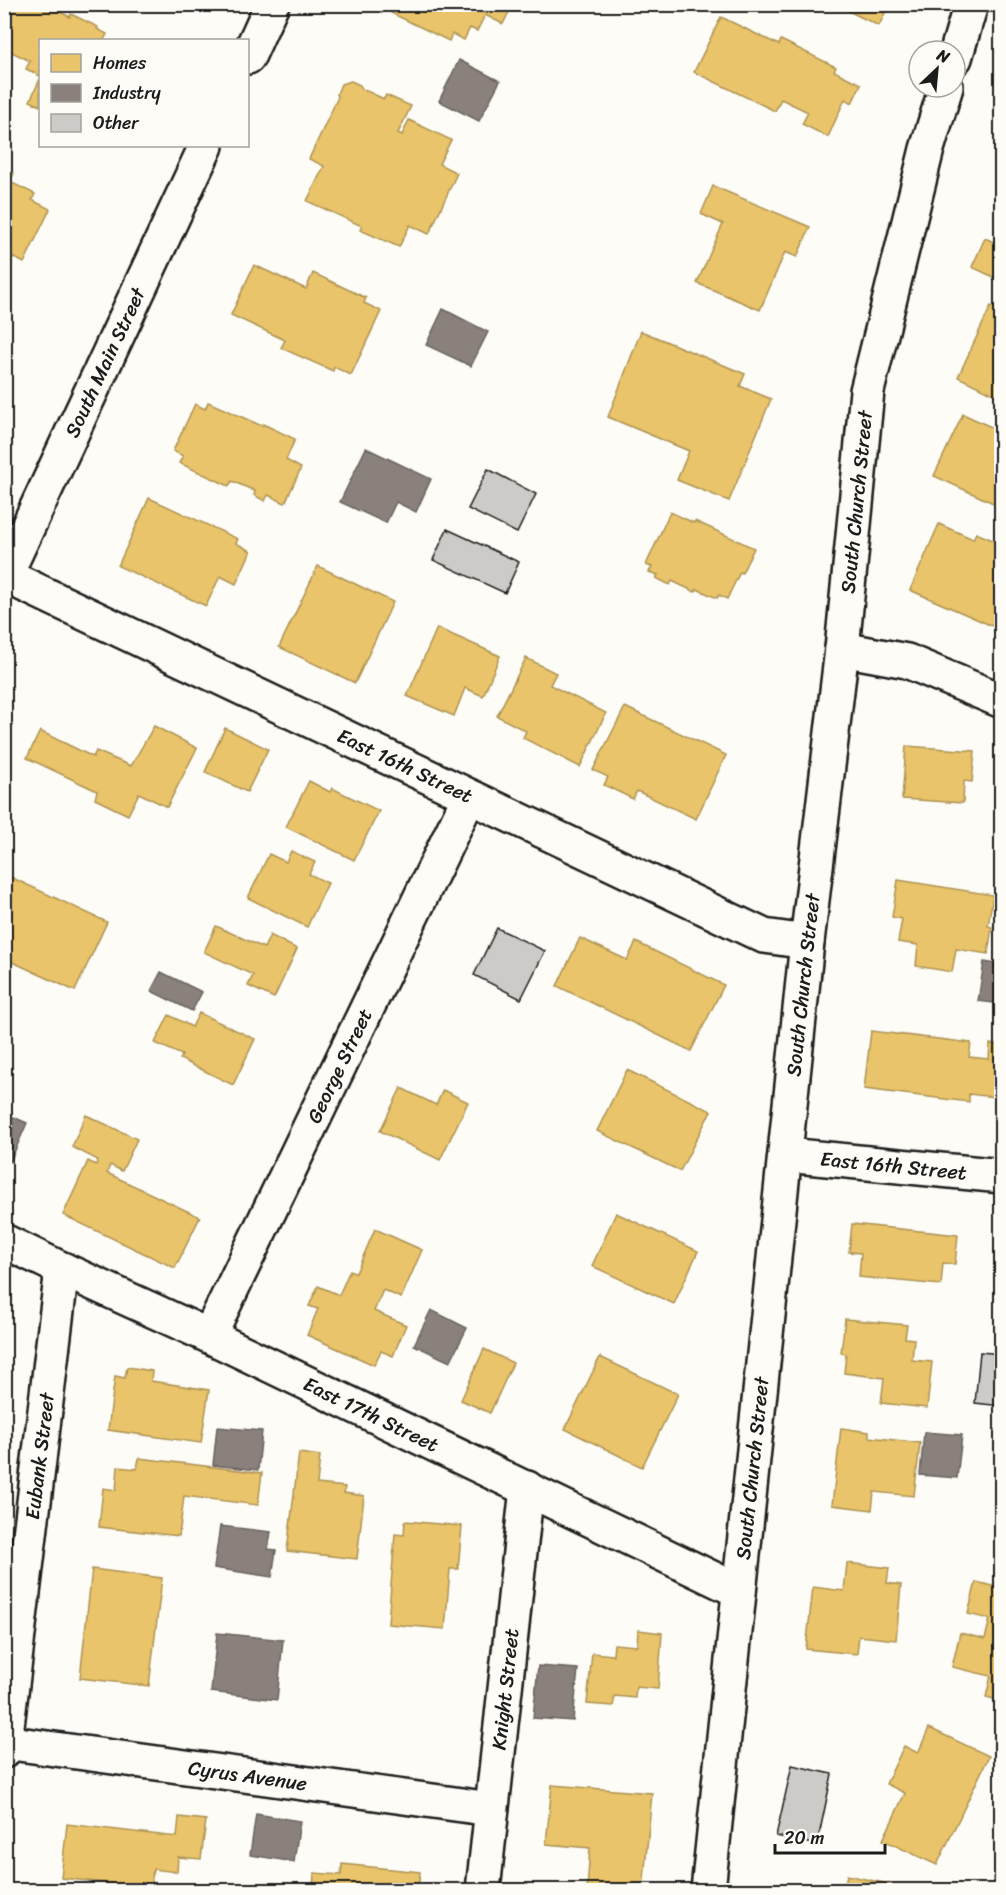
<svg xmlns="http://www.w3.org/2000/svg" width="1006" height="1895" font-family="Sriracha,sans-serif">
<style>
.homes{fill:#e9c46a;stroke:#ac9253;stroke-width:1.5}
.industry{fill:#8a817c;stroke:#69635f;stroke-width:1.5}
.building{fill:#cccbc8;stroke:#1c1c1c;stroke-width:1.5}
.lines{fill:none;stroke-linecap:round;stroke-linejoin:round}
.street-casing{stroke:#1c1c1c;stroke-width:38}
.street{stroke:#fdfcf7;stroke-width:33}
.labels{text-anchor:middle;dominant-baseline:central;stroke-width:6;stroke-linejoin:round;paint-order:stroke}
.street-label{font-size:20px;fill:#1c1c1c;stroke:#fdfcf7}
</style>
<rect width="100%" height="100%" fill="#fdfcf7"/>
<filter id="ink" filterUnits="userSpaceOnUse"><feTurbulence type="fractalNoise" baseFrequency=".0167" numOctaves="2"/><feDisplacementMap in="SourceGraphic" scale="12" xChannelSelector="R" yChannelSelector="G"/><feConvolveMatrix kernelMatrix="1 2 1 2 8 2 1 2 1" color-interpolation-filters="sRGB"/></filter>
<g filter="url(#ink)">
<g class="homes">
<path d="M11,4H44L70,17L71,14L98,27L97,29L107,34L104,40H40V76L26,69L30,61L4,48V19Z"/>
<path d="M395,4H513L503,24L485,15L477,31L470,28L464,40L452,34L449,41L391,13Z"/>
<path d="M834,4H889L879,26Z"/>
<path d="M721,17L779,45L781,40L836,67L834,71L861,84L852,103L845,99L828,137L802,124L808,112L781,99L775,111L694,72Z"/>
<path d="M40,79V106L30,101Z"/>
<path d="M351,81L360,85L362,89L384,99L386,95L411,106L398,133L402,135L409,120L451,140L439,164L457,173L429,234L410,225L399,247L360,230L362,226L307,201L324,166L309,159L338,97L337,94L341,84Z"/>
<path d="M4,169L14,173L10,182L35,194L32,200L50,209L24,263L7,254L4,260Z"/>
<path d="M713,186L810,227L797,257L785,252L760,310L697,283L723,224L701,214Z"/>
<path d="M1002,230V281L972,267L985,238L996,243Z"/>
<path d="M254,265L306,289L313,273L366,298L364,303L381,311L351,375L334,367L333,371L281,348L285,340L231,315Z"/>
<path d="M991,306L1002,311V398L958,377Z"/>
<path d="M641,331L745,374L740,386L771,399L729,501L677,480L689,451L608,417Z"/>
<path d="M208,402L262,426L263,424L295,439L286,460L301,468L285,503L268,495L265,501L254,495L255,491L232,481L229,486L179,463L183,456L173,451L195,404L205,409Z"/>
<path d="M963,414L1002,432V507L934,476Z"/>
<path d="M149,498L238,539L236,543L251,551L236,584L220,576L206,606L118,566Z"/>
<path d="M670,512L694,523L695,521L754,548L742,573L740,572L727,599L719,595L717,598L697,589L695,592L672,581L670,585L656,578L658,575L649,572L652,567L646,565Z"/>
<path d="M939,524L973,539L976,533L1002,544L999,551L1002,552V618L997,628L910,590Z"/>
<path d="M318,566L393,602L355,683L279,647Z"/>
<path d="M437,628L500,656L483,696L465,688L454,716L407,696Z"/>
<path d="M526,658L556,673L550,685L606,713L580,767L523,738L526,731L497,716Z"/>
<path d="M625,707L726,755L696,819L637,791L633,799L604,785L608,777L593,770Z"/>
<path d="M154,726L197,748L167,807L139,793L128,815L95,799L97,791L27,758L40,731L93,757L96,751L131,766Z"/>
<path d="M225,728L268,749L247,792L205,772Z"/>
<path d="M906,746L975,751L972,782L964,781L963,803L902,799Z"/>
<path d="M309,781L330,792L332,788L379,811L354,860L286,827Z"/>
<path d="M291,851L315,862L309,874L328,883L307,927L248,898L269,854L286,862Z"/>
<path d="M4,874L107,922L75,991L4,958Z"/>
<path d="M898,880L993,895L988,926L992,927L988,954L956,949L952,972L916,966L918,945L898,942L902,919L892,917Z"/>
<path d="M216,926L264,948L270,935L297,949L274,998L248,986L253,975L204,952Z"/>
<path d="M580,938L627,960L636,942L724,985L691,1051L557,986Z"/>
<path d="M199,1013L255,1039L233,1085L180,1059L182,1055L155,1043L169,1015L192,1027Z"/>
<path d="M871,1031L971,1043L969,1057L989,1059L990,1044L1002,1045V1098L969,1094V1102L864,1089Z"/>
<path d="M627,1070L711,1111L680,1171L597,1131Z"/>
<path d="M401,1088L436,1105L443,1090L468,1102L440,1160L380,1131Z"/>
<path d="M86,1115L137,1139L122,1171L110,1165L107,1173L200,1217L175,1268L63,1215L88,1161L96,1165L98,1160L72,1147Z"/>
<path d="M616,1213L698,1251L674,1304L592,1266Z"/>
<path d="M852,1224L958,1235L955,1264L943,1263L941,1285L859,1277L861,1253L849,1252Z"/>
<path d="M375,1229L422,1250L401,1298L383,1290L374,1311L406,1325L393,1356L381,1351L374,1365L307,1335L318,1309L309,1306L318,1286L339,1295L350,1270L356,1273Z"/>
<path d="M845,1319L907,1325L905,1338L914,1339L912,1360L932,1362L927,1408L881,1403L884,1378L844,1373L846,1354L841,1353Z"/>
<path d="M484,1349L513,1363L490,1413L461,1400Z"/>
<path d="M600,1357L678,1394L642,1467L565,1429Z"/>
<path d="M127,1367L152,1371L151,1381L209,1390L201,1443L108,1430L115,1376L125,1378Z"/>
<path d="M841,1428L869,1432V1437L920,1443L914,1496L874,1492L872,1510L832,1505Z"/>
<path d="M299,1453L320,1456L317,1484L345,1487L344,1493L364,1496L357,1559L287,1551Z"/>
<path d="M139,1458L262,1473L258,1505L184,1496L179,1536L99,1527L103,1488L116,1490L118,1467L137,1469Z"/>
<path d="M405,1521L462,1526L458,1569H450L445,1629L388,1624L395,1534L404,1535Z"/>
<path d="M847,1563L889,1568L887,1583L901,1585L896,1640L859,1636L857,1654L806,1649L813,1587L844,1591Z"/>
<path d="M92,1569L162,1578L149,1686L80,1678Z"/>
<path d="M976,1582L1002,1588V1701L986,1697L991,1676L952,1667L960,1633L985,1639L990,1619L968,1614Z"/>
<path d="M638,1630L662,1633L658,1689L636,1687L635,1698L615,1696L613,1706L587,1704L592,1653L613,1655L614,1644L637,1646Z"/>
<path d="M929,1728L989,1756L937,1865L883,1840L905,1793L886,1784L904,1746L918,1753Z"/>
<path d="M552,1785L652,1793L643,1890H587L590,1848L546,1844Z"/>
<path d="M179,1817L206,1820L201,1859L178,1857L177,1872L153,1869L151,1888L61,1878L67,1824L177,1837Z"/>
<path d="M342,1864L420,1872L418,1890H313L314,1873L341,1875Z"/>
<path d="M847,1875L916,1890H843Z"/>
</g>
<g class="industry">
<path d="M459,60L500,81L479,121L439,101Z"/>
<path d="M443,309L488,332L471,366L426,345Z"/>
<path d="M366,448L431,479L416,512L396,502L386,523L340,502Z"/>
<path d="M984,962L1002,965V1004L978,1001Z"/>
<path d="M161,972L202,992L192,1011L151,991Z"/>
<path d="M4,1113L27,1123L10,1162L4,1159Z"/>
<path d="M431,1310L467,1328L450,1362L414,1345Z"/>
<path d="M217,1427L262,1431L258,1470L213,1465Z"/>
<path d="M924,1432L962,1435L957,1478L920,1475Z"/>
<path d="M220,1526L271,1532L268,1549L276,1550L272,1577L214,1568Z"/>
<path d="M217,1633L283,1640L277,1700L211,1692Z"/>
<path d="M538,1666L578,1669L573,1721L533,1718Z"/>
<path d="M256,1814L300,1821L294,1862L250,1855Z"/>
</g>
<g class="building">
<path d="M488,469L536,494L517,533L468,509Z"/>
<path d="M447,529L519,562L505,593L433,560Z"/>
<path d="M497,928L545,951L521,999L474,975Z"/>
<path d="M980,1352L1002,1354V1406L975,1403Z"/>
<path d="M792,1765L832,1774L817,1845L776,1836Z"/>
</g>
<g class="lines">
<g class="street-casing">
<g id="street">
<path d="M248,57L272,4"/>
<path d="M955,58L971,4"/>
<path id="s1" d="M4,575L764,936L807,942"/>
<path id="s2" d="M4,578L206,146"/>
<path d="M842,649L907,661L1002,701"/>
<path id="s3" d="M786,1155L1002,1176"/>
<path id="s4" d="M4,1241L62,1269L209,1336L739,1591"/>
<path id="s5" d="M209,1336L469,797"/>
<path id="s6" d="M4,1742L491,1809"/>
<path id="s7" d="M4,1751L62,1269"/>
<path id="s8" d="M483,1890L527,1488"/>
<path id="s9" d="M708,1890L807,942L842,649L867,391L927,149L946,87"/>
</g>
</g>
<use href="#street" class="street"/>
</g>
</g>
<g class="labels">
<g class="street-label">
<text stroke="none"><textPath href="#s2" startOffset="238">South Main Street</textPath></text>
<text stroke="none"><textPath href="#s9" startOffset="1396">South Church Street</textPath></text>
<text stroke="none"><textPath href="#s1" startOffset="444">East 16th Street</textPath></text>
<text stroke="none"><textPath href="#s9" startOffset="910">South Church Street</textPath></text>
<text stroke="none"><textPath href="#s5" startOffset="300">George Street</textPath></text>
<text stroke="none"><textPath href="#s3" startOffset="108">East 16th Street</textPath></text>
<text stroke="none"><textPath href="#s4" startOffset="406">East 17th Street</textPath></text>
<text stroke="none"><textPath href="#s7" startOffset="297">Eubank Street</textPath></text>
<text stroke="none"><textPath href="#s9" startOffset="424">South Church Street</textPath></text>
<text stroke="none"><textPath href="#s8" startOffset="202">Knight Street</textPath></text>
<text stroke="none"><textPath href="#s6" startOffset="246">Cyrus Avenue</textPath></text>
</g>
</g>
<rect width="1006" height="1895" fill="none" stroke="#fdfcf7" stroke-width="24"/>
<rect x="12" y="12" width="982" height="1871" fill="none" stroke="#1c1c1c" stroke-width="2" filter="url(#ink)"/>
<rect x="39" y="39" width="210" height="108" fill="#fdfcf7" stroke="#a3a29f" stroke-width="1.5"/>
<rect x="51" y="54" width="30" height="18" fill="#e9c46a" stroke="#a3a29f" stroke-width="1.5"/>
<text x="93" y="69" font-size="18" fill="#1c1c1c">Homes</text>
<rect x="51" y="84" width="30" height="18" fill="#8a817c" stroke="#a3a29f" stroke-width="1.5"/>
<text x="93" y="99" font-size="18" fill="#1c1c1c">Industry</text>
<rect x="51" y="114" width="30" height="18" fill="#cccbc8" stroke="#a3a29f" stroke-width="1.5"/>
<text x="93" y="129" font-size="18" fill="#1c1c1c">Other</text>
<g transform="translate(937 69) rotate(26)"><circle r="28" fill="#fdfcf7" stroke="#a3a29f" stroke-width="1.5"/>
<path d="M0-4.5L10 22L0 15L-10 22Z" fill="#1c1c1c"/>
<text y="-9" font-size="16" font-weight="bold" text-anchor="middle" fill="#1c1c1c">N</text>
</g>
<path d="M775 1844v9h110v-9" fill="none" stroke="#1c1c1c" stroke-width="3"/>
<text x="784" y="1844" font-size="18" fill="#1c1c1c" stroke="#fdfcf7" stroke-width="4.5" paint-order="stroke">20 m</text>
</svg>
